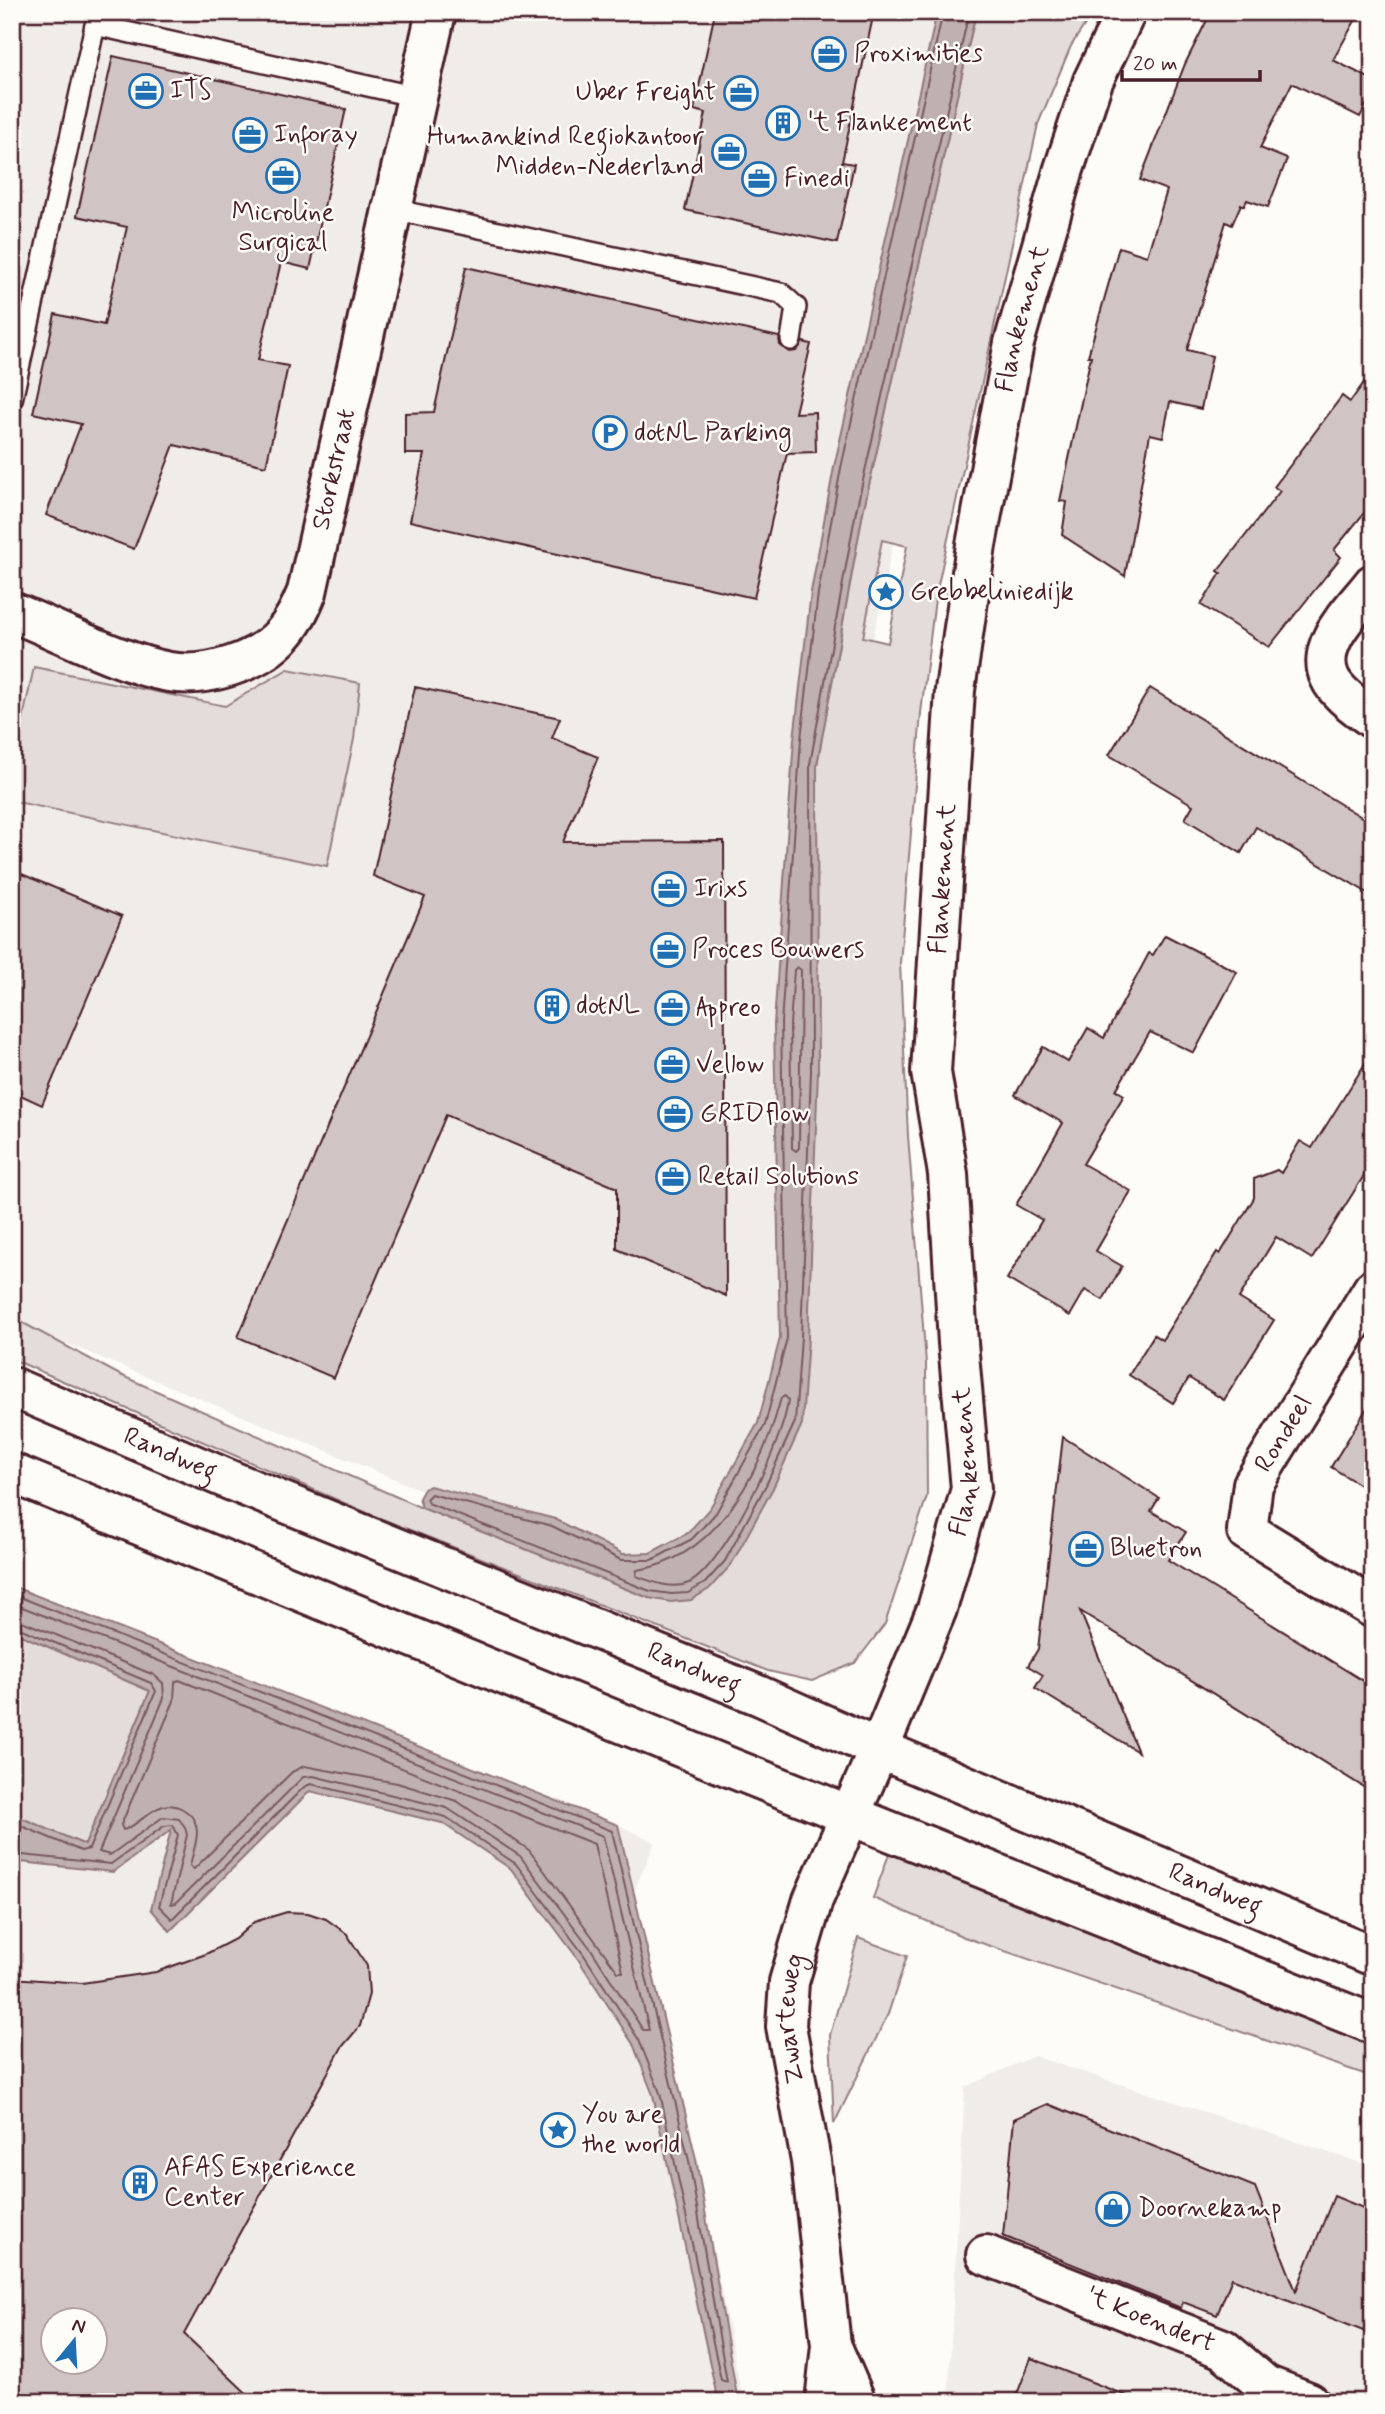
<svg xmlns="http://www.w3.org/2000/svg" width="1385" height="2414" font-family="Mynerve,sans-serif">
<style>
.built{fill:#f0ece8;fill-rule:evenodd}
.green{fill:#e3dcda;stroke:#967e82;stroke-width:2;fill-rule:evenodd}
.water{fill:#c0b1b1;stroke:#91777b;stroke-width:2}
.lines{fill:none;stroke-linecap:round;stroke-linejoin:round}
.shore{stroke:#795961;stroke-width:2}
.building{fill:#d0c5c4;stroke:#4a1f2b;stroke-width:2;fill-rule:evenodd}
.service-casing{stroke:#4a1f2b;stroke-width:24}
.minor-casing{stroke:#4a1f2b;stroke-width:44}
.tertiary-casing{stroke:#4a1f2b;stroke-width:44}
.secondary-casing{stroke:#4a1f2b;stroke-width:44}
.service{stroke:#fdfcf7;stroke-width:19}
.minor{stroke:#fdfcf7;stroke-width:38}
.tertiary{stroke:#fdfcf7;stroke-width:38}
.secondary{stroke:#fdfcf7;stroke-width:38}
.labels{text-anchor:middle;dominant-baseline:central;stroke-width:5;stroke-linejoin:round;paint-order:stroke}
.poi-label{font-size:26px;fill:#4a1f2b;stroke:#fdfcf7;text-anchor:start}
.street-label{font-size:26px;fill:#4a1f2b;stroke:#fdfcf7}
</style>
<rect width="100%" height="100%" fill="#fdfcf7"/>
<filter id="ink" filterUnits="userSpaceOnUse"><feTurbulence type="fractalNoise" baseFrequency=".0143" numOctaves="2"/><feDisplacementMap in="SourceGraphic" scale="14" xChannelSelector="R" yChannelSelector="G"/><feConvolveMatrix kernelMatrix="1 2 1 2 8 2 1 2 1" color-interpolation-filters="sRGB"/></filter>
<g filter="url(#ink)">
<g class="built">
<path d="M12,12H1003L854,732L746,1624L12,1321Z"/>
<path d="M12,1586L618,1825L655,1842L633,1893L695,2154L743,2402H12ZM52,2320H94V2362H52Z"/>
<path d="M1034,2056L1373,2167V2402H948L965,2087Z"/>
</g>
<g class="green">
<path d="M976,12H1093L1071,46L1038,124L935,599L921,713L900,963L908,1136L926,1363L927,1496L885,1624L855,1663L812,1681L768,1671L372,1515L12,1359V1317L118,1374L422,1508L649,1598L773,1488L815,857L817,765L863,512ZM882,540L907,546L888,643L863,637Z"/>
<path d="M34,667L225,706L288,669L360,683L354,739L327,866L12,801V769Z"/>
<path d="M12,1631L150,1691L85,1845L12,1814Z"/>
<path d="M892,1846L1373,2044V2077L964,1937L873,1898Z"/>
<path d="M858,1938L907,1956L888,2014L834,2124L830,2035Z"/>
</g>
<g class="water">
<path d="M937,12H976L863,512L817,765L818,1071L808,1338L802,1424L773,1488L731,1565L709,1589L691,1600L671,1602L649,1598L422,1508L419,1498L424,1489L430,1486L555,1519L623,1554L650,1553L688,1533L710,1508L758,1423L780,1338L774,1024L794,739L811,592L834,467Z"/>
<path d="M12,1586L618,1825L696,2159L738,2402H718L653,2095L633,2044L578,1959L511,1869L442,1823L310,1791L170,1931L151,1909L171,1830L113,1872L12,1861V1814L85,1845L150,1691L12,1631Z"/>
</g>
<g class="lines">
<g class="shore">
<path d="M943,12L841,468L818,593L801,739L781,1024L787,1338L765,1425L716,1513L692,1539L652,1560H621L552,1526L431,1494L426,1499L428,1503L650,1591L671,1594L688,1593L705,1583L725,1561L766,1485L795,1422L801,1337L811,1071L810,764L856,511L969,12"/>
<path d="M797,967L801,970L799,1148L796,1151L792,1148L790,1024L794,970Z"/>
<path d="M785,1396L788,1400C785,1438 724,1566 689,1583C673,1590 652,1582 636,1576L637,1570C717,1559 762,1470 781,1398Z"/>
<path d="M12,1594L612,1831L689,2161L727,2382L721,2380L660,2093L639,2040L584,1955L516,1864L446,1817L311,1784L304,1787L172,1919L159,1906L178,1835L173,1825L164,1826L111,1864L12,1854"/>
<path d="M12,1603L603,1836L649,2030H643L591,1949L520,1856L447,1808L313,1776L303,1777L176,1903L171,1904L187,1835L185,1827L179,1819L163,1817L110,1855L99,1852L164,1698L163,1683L154,1675L12,1617"/>
<path d="M12,1625L151,1683L156,1691L89,1849L81,1851L12,1822"/>
<path d="M179,1680L594,1844L623,1972H618L529,1850L457,1801L397,1783L304,1766L292,1772L194,1869L190,1866C192,1855 197,1843 197,1832C196,1812 174,1799 156,1809C145,1815 135,1827 123,1830L121,1825L174,1701L175,1682Z"/>
</g>
</g>
<g class="building">
<path d="M715,12H874L842,162L854,164L837,243L685,210L706,113L694,110Z"/>
<path d="M1211,12H1360L1333,60L1373,80V92L1360,117L1292,83L1260,148L1287,159L1268,207L1247,200L1244,206L1241,204L1232,225L1226,222L1187,350L1212,356L1201,409L1170,402L1163,437L1150,434L1125,576L1062,535L1067,502L1060,501L1091,356H1088L1119,247L1147,256L1167,190L1140,180L1185,64Z"/>
<path d="M113,56L346,109L310,269L281,262L258,360L288,366L266,466L174,445L134,549L46,515L81,424L33,413L55,314L104,325L127,227L77,216Z"/>
<path d="M466,267L779,337L780,345L789,352L796,351L803,342L811,344L795,413L815,412L816,452L787,453L754,598L410,521L424,454H405V413L434,412Z"/>
<path d="M1373,370V502L1334,550L1341,557L1269,647L1201,605L1221,573L1218,571L1280,491L1274,487L1342,396L1350,402Z"/>
<path d="M415,687L560,718L552,738L598,757L563,842L724,841L726,1296L617,1249V1188L446,1115L334,1378L238,1337L425,897L373,876Z"/>
<path d="M1150,688L1373,824V896L1256,827L1241,853L1185,819L1193,805L1109,755Z"/>
<path d="M12,870L122,916L42,1105L12,1091Z"/>
<path d="M1165,935L1237,972L1194,1053L1150,1032L1116,1090L1124,1095L1083,1164L1131,1191L1096,1251L1122,1266L1103,1300L1085,1290L1070,1316L1007,1279L1042,1220L1016,1205L1063,1123L1015,1095L1043,1047L1068,1062L1088,1028L1104,1038L1149,953L1153,955Z"/>
<path d="M1373,1051V1161L1312,1259L1276,1237L1239,1298L1274,1320L1224,1400L1189,1378L1173,1403L1129,1375L1154,1335L1162,1340L1217,1252L1220,1254L1254,1198V1179L1277,1170L1281,1173L1300,1141L1312,1148Z"/>
<path d="M1373,1398V1493L1331,1467Z"/>
<path d="M1063,1437L1159,1498L1151,1511L1186,1532L1168,1560L1373,1687V1793L1080,1611L1138,1752L1035,1688L1043,1675L1028,1666L1038,1649Z"/>
<path d="M287,1912L308,1913L326,1919L347,1934L367,1966L369,1994L360,2026L342,2047L184,2334L256,2402H35L12,2383V1978L82,1983L156,1972L206,1954L235,1939L254,1922ZM52,2320H94V2362H52Z"/>
<path d="M1048,2104L1255,2187L1296,2291L1334,2196L1373,2212V2335L1232,2278L1217,2315L1183,2302L1181,2308L1003,2236L1014,2119Z"/>
<path d="M1031,2358L1137,2400V2402H1014Z"/>
</g>
<g class="lines">
<g class="service-casing">
<g id="service">
<path d="M392,209L781,293L796,307L791,340"/>
<path d="M12,400L95,25L417,97"/>
</g>
</g>
<g class="minor-casing">
<g id="minor">
<path d="M1373,584C1354,609 1314,644 1330,678C1337,694 1359,708 1373,719"/>
<path id="s1" d="M12,612C58,630 123,664 169,672C206,678 258,663 283,634C294,622 301,607 307,592L436,12"/>
<path d="M1373,1289L1253,1484L1247,1531L1373,1608"/>
<path id="s2" d="M879,1749L937,1609L971,1489L958,1343L948,1174L931,1072L955,690L976,545L1014,343L1063,172L1093,81L1126,12"/>
<path id="s3" d="M986,2255L1223,2349L1265,2385L1309,2402"/>
</g>
</g>
<g class="tertiary-casing">
<g id="tertiary">
<path d="M832,2347L856,2402"/>
<path id="s4" d="M825,2402L831,2345L811,2161L786,2026L789,1982L813,1900L879,1749"/>
</g>
</g>
<g class="secondary-casing">
<g id="secondary">
<path id="s5" d="M12,1387L232,1481L758,1695L879,1749L1373,1956"/>
<path d="M12,1473L729,1767L1373,2024"/>
</g>
</g>
<use href="#service" class="service"/>
<use href="#minor" class="minor"/>
<use href="#tertiary" class="tertiary"/>
<use href="#secondary" class="secondary"/>
</g>
</g>
<defs>
<g id="office-ring" transform="scale(1.75)"><circle r="9.5" fill="#fdfcf7" stroke="#1f6fb2" stroke-width="1.5"/><path d="M-6-3h4V-5.5h4V-3h4V5H-6ZM-1-4.5V-3h2v-1.5ZM-6 0V1H6V0Z" fill="#1f6fb2"/></g>
<g id="building-ring" transform="scale(1.75)"><circle r="9.5" fill="#fdfcf7" stroke="#1f6fb2" stroke-width="1.5"/><path d="M-4-6H4V6H1V3H-1V6H-4ZM-2.5-4.3h1.7v1.8h-1.7ZM.8-4.3h1.7v1.8H.8ZM-2.5-1h1.7V.8h-1.7ZM.8-1h1.7V.8H.8Z" fill="#1f6fb2"/></g>
<g id="parking-ring" transform="scale(1.75)"><circle r="9.5" fill="#fdfcf7" stroke="#1f6fb2" stroke-width="1.5"/><path d="M-3.5-5.5H1a3.5 3.5 0 0 1 0 7H-1V5.5H-3.5ZM-1-3.4V-.6H.8a1.4 1.4 0 0 0 0-2.8Z" fill="#1f6fb2"/></g>
<g id="sight-ring" transform="scale(1.75)"><circle r="9.5" fill="#fdfcf7" stroke="#1f6fb2" stroke-width="1.5"/><path d="M0-6L1.8-2.2L6-1.7L2.9 1.2L3.7 5.4L0 3.3L-3.7 5.4L-2.9 1.2L-6-1.7L-1.8-2.2Z" fill="#1f6fb2"/></g>
<g id="shop-ring" transform="scale(1.75)"><circle r="9.5" fill="#fdfcf7" stroke="#1f6fb2" stroke-width="1.5"/><path d="M-5-2.5h2.3a2.7 3.5 0 0 1 5.4 0H5L5.5 6h-11ZM-1.5-2.5h3a1.5 2.3 0 0 0-3 0Z" fill="#1f6fb2"/></g>
</defs>
<g fill-rule="evenodd">
<use href="#office-ring" x="829" y="54"/>
<use href="#office-ring" x="146" y="91"/>
<use href="#office-ring" x="741" y="93"/>
<use href="#building-ring" x="783" y="123"/>
<use href="#office-ring" x="250" y="135"/>
<use href="#office-ring" x="729" y="152"/>
<use href="#office-ring" x="283" y="176"/>
<use href="#office-ring" x="759" y="179"/>
<use href="#parking-ring" x="610" y="433"/>
<use href="#sight-ring" x="886" y="592"/>
<use href="#office-ring" x="669" y="889"/>
<use href="#office-ring" x="668" y="950"/>
<use href="#building-ring" x="552" y="1006"/>
<use href="#office-ring" x="672" y="1008"/>
<use href="#office-ring" x="672" y="1065"/>
<use href="#office-ring" x="675" y="1114"/>
<use href="#office-ring" x="673" y="1177"/>
<use href="#office-ring" x="1086" y="1549"/>
<use href="#sight-ring" x="558" y="2130"/>
<use href="#building-ring" x="140" y="2183"/>
<use href="#shop-ring" x="1113" y="2209"/>
</g>
<g class="labels">
<g class="poi-label">
<text x="854" y="54">Proximities</text>
<text x="170" y="91">ITS</text>
<text x="716" y="93" text-anchor="end">Uber Freight</text>
<text x="808" y="123">'t Flankement</text>
<text x="274" y="135">Inforay</text>
<text x="704" y="137" text-anchor="end">Humankind Regiokantoor<tspan x="704" dy="30">Midden-Nederland</tspan></text>
<text x="784" y="179">Finedi</text>
<text x="283" y="213" text-anchor="middle">Microline<tspan x="283" dy="30">Surgical</tspan></text>
<text x="634" y="433">dotNL Parking</text>
<text x="910" y="592">Grebbeliniedijk</text>
<text x="694" y="889">Irixs</text>
<text x="692" y="950">Proces Bouwers</text>
<text x="576" y="1006">dotNL</text>
<text x="696" y="1008">Appreo</text>
<text x="696" y="1065">Vellow</text>
<text x="700" y="1114">GRIDflow</text>
<text x="698" y="1177">Retail Solutions</text>
<text x="1110" y="1549">Bluetron</text>
<text x="582" y="2115">You are<tspan x="582" dy="30">the world</tspan></text>
<text x="164" y="2168">AFAS Experience<tspan x="164" dy="30">Center</tspan></text>
<text x="1138" y="2209">Doornekamp</text>
</g>
<g class="street-label">
<text stroke="none"><textPath href="#s2" startOffset="1456">Flankement</textPath></text>
<text stroke="none"><textPath href="#s1" startOffset="467">Storkstraat</textPath></text>
<text stroke="none"><textPath href="#s2" startOffset="889">Flankement</textPath></text>
<text transform="translate(1284 1434) rotate(-58)">Rondeel</text>
<text stroke="none"><textPath href="#s5" startOffset="172">Randweg</textPath></text>
<text stroke="none"><textPath href="#s2" startOffset="303">Flankement</textPath></text>
<text stroke="none"><textPath href="#s5" startOffset="738">Randweg</textPath></text>
<text stroke="none"><textPath href="#s5" startOffset="1304">Randweg</textPath></text>
<text stroke="none"><textPath href="#s4" startOffset="387">Zwarteweg</textPath></text>
<text stroke="none"><textPath href="#s3" startOffset="177">'t Koendert</textPath></text>
</g>
</g>
<rect width="1385" height="2414" fill="none" stroke="#fdfcf7" stroke-width="42"/>
<rect x="21" y="21" width="1343" height="2372" fill="none" stroke="#4a1f2b" stroke-width="2.5" filter="url(#ink)"/>
<g transform="translate(74 2341) rotate(18)"><circle r="33" fill="#fdfcf7" stroke="#b5a4a5" stroke-width="2"/>
<path d="M0-5L12 26L0 18L-12 26Z" fill="#1f6fb2"/>
<text y="-10" font-size="19" font-weight="bold" text-anchor="middle" fill="#4a1f2b">N</text>
</g>
<path d="M1122 70v10h138v-10" fill="none" stroke="#4a1f2b" stroke-width="3.5"/>
<text x="1133" y="70" font-size="21" fill="#4a1f2b" stroke="#fdfcf7" stroke-width="5" paint-order="stroke">20 m</text>
</svg>
